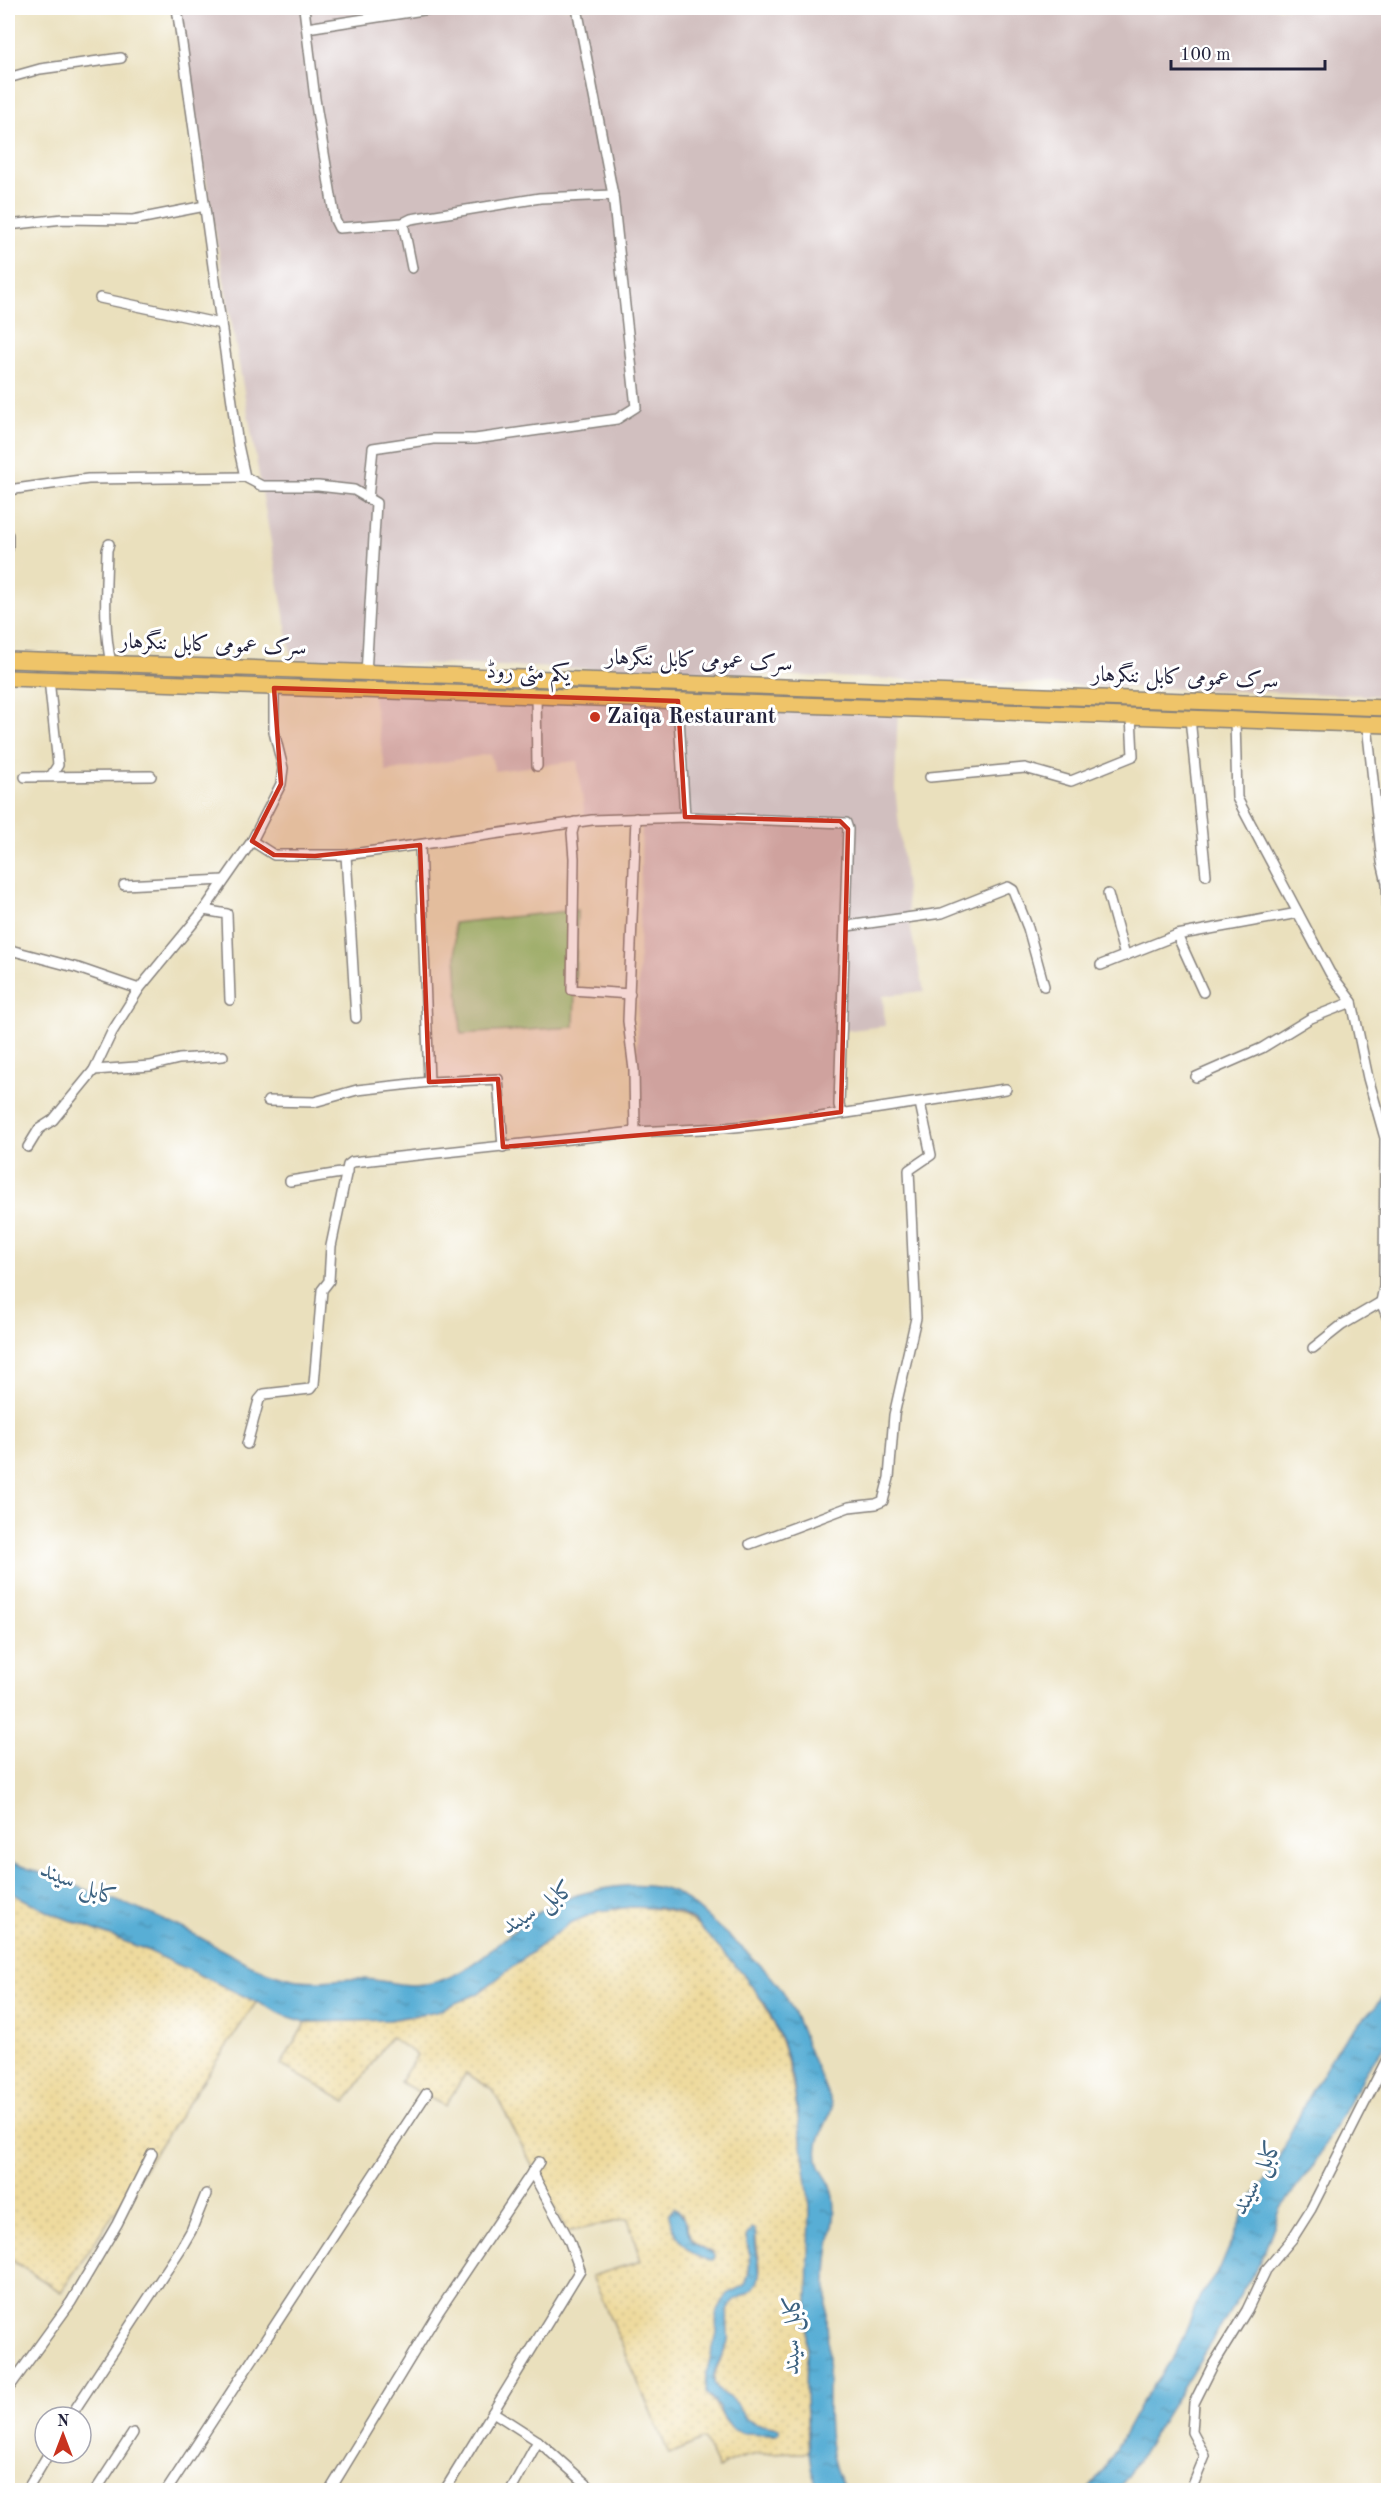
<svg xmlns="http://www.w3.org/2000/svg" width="1396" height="2498" font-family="'Old Standard TT',Amiri,serif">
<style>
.industrial{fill:#d1bfbf}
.sand{fill:url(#sand-dots);stroke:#887e6c;stroke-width:1.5;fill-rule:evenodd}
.park{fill:#97cf81;stroke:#5c785e;stroke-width:1.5}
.water{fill:url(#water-ripples);stroke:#3e6888;stroke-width:1.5}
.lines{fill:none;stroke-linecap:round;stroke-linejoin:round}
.minor-casing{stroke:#86817c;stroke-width:12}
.trunk-casing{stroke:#86817c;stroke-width:18}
.minor{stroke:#fff;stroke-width:9}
.trunk{stroke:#efc469;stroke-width:15}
.marked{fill:#c8321e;fill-opacity:0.2;stroke:#c8321e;stroke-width:4.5;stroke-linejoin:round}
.poi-dot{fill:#c8321e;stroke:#fff;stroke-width:2}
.labels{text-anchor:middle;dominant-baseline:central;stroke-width:6;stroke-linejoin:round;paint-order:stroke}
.street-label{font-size:22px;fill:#22223b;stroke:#fff}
.poi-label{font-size:22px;font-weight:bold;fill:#22223b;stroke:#fff;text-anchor:start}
.water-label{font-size:24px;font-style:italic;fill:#3b6180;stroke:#fff}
</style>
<defs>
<pattern id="sand-dots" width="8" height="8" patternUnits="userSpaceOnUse" patternTransform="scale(1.5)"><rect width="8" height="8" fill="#eeda9e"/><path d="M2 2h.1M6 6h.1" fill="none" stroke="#ccbb89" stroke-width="1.8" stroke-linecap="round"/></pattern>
<pattern id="water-ripples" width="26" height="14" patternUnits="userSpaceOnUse" patternTransform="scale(1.5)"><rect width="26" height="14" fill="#59aed5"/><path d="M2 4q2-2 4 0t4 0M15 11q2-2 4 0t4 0" fill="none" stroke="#498dae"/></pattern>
</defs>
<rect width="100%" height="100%" fill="#fff"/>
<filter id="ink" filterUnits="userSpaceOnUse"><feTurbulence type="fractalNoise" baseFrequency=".0167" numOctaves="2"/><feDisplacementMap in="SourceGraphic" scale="12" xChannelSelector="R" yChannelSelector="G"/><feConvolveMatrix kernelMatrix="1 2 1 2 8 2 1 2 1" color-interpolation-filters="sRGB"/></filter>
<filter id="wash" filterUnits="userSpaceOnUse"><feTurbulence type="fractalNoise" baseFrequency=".008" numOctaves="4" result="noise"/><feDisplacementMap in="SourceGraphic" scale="24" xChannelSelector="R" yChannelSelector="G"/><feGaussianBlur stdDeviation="1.35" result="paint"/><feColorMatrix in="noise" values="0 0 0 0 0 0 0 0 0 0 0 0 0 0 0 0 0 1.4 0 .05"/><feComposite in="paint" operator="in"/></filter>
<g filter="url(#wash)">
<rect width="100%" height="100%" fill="#eae0bd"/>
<g class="industrial">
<path d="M175,8H1388V696L292,659Z"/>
<path d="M372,691L898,708L895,788L910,926L924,991L883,996L885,1026L842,1031L841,1112L635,1132L642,819L585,816L577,761L495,771L490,754L386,772Z"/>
</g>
<g class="sand">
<path d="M8,1891L51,1913L147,1950L257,2001L61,2292L8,2258Z"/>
<path d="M631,1907C686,1908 694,1920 730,1959C782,2015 792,2066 801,2140C804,2168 811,2197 811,2225C811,2301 802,2377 809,2452C773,2453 750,2450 718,2468L704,2439L669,2454L592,2276L641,2261L628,2219L567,2232L493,2090L466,2073L445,2106L400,2082L417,2055L390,2037L346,2102L281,2065L306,2022L389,2020L414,2016L477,1994L570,1923L599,1911ZM682,2214C689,2236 690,2244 713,2253L701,2259L687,2249L674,2229ZM756,2234C755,2248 763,2263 759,2275C754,2294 735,2293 729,2308C725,2318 729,2329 728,2340C726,2354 715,2365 714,2379C713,2394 730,2396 737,2406C740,2409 741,2415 744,2418C752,2425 765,2425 775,2426L776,2434C757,2433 736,2437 724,2419C718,2409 717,2405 708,2396L717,2333L716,2322L723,2300L727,2294L745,2285C752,2268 750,2254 746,2237Z"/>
</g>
<path class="park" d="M577,910L574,1027L461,1034L454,923Z"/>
<g class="water">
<path d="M8,1861C65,1883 124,1901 180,1927C219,1946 254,1973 298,1980C319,1983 341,1978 362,1979C379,1979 395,1985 412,1985C466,1986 500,1935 543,1910C575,1891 637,1877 673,1892C689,1899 703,1914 716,1925C738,1945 763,1964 780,1988C794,2008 802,2034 811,2056C818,2073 827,2089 832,2107C829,2121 820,2131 818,2145C814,2173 831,2175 834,2196C837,2216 830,2240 828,2260C825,2294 828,2326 828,2360C829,2402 823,2453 845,2490H819L812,2473L809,2452L806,2397L810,2207L793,2078L782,2041L766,2005L742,1973L693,1920L678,1912L660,1908L631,1907L599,1911L570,1923L477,1994L437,2011L389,2020L355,2021L306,2022L286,2016L147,1950L51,1913L8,1891Z"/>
<path d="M1388,1992V2040L1366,2072L1313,2166L1281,2208L1260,2263L1128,2476L1117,2490H1088L1105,2469L1140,2405L1175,2356L1200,2296L1220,2269L1246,2207L1273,2169L1308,2097L1336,2050Z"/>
<path d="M674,2208C686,2215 685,2228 692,2240C698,2249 709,2249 715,2257L713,2260C691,2260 672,2235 669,2214Z"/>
<path d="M751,2228L755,2230C756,2236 755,2242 756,2248C758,2263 765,2280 750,2291C742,2298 734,2297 729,2308C725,2318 729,2329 728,2340C726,2352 717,2362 714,2374C711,2394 728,2393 737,2405C741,2410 742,2417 748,2420C758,2426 768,2423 779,2428V2432L776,2434L742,2433L732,2429L723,2417L719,2407L706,2393L707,2370L717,2333L716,2314L727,2294L745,2285C752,2268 750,2254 746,2237Z"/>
</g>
</g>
<g filter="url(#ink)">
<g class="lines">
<g class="minor-casing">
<g id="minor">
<path d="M177,8L238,445L245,477L262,486H318L354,490L376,503L366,674"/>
<path d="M304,8L315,99L335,220L339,228L403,223L411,219L540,198L613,195"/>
<path d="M307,28L436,8"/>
<path d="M8,78L40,69L121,58"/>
<path d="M403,223L412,268"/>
<path d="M8,225L63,219L133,220L205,206"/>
<path d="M100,298L221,324"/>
<path d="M8,490L88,479L245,477"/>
<path d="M368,499L373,448L433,439H475L617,419L636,407L613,195L577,8"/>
<path d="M8,535V549"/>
<path d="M109,544L107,550C106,587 103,627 111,663"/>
<path d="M49,679L58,765L51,776"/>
<path d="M536,695L537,766"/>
<path d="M678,701L685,817"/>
<path d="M1190,718L1206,875"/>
<path d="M1235,720L1237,798L1330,973L1352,1002L1368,1078L1385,1138L1384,1287L1381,1302L1388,1319"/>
<path d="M1367,725L1382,862L1387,883L1388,913"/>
<path d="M25,777L151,776"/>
<path d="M930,777L1025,768L1071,781L1133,756L1131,716"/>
<path d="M575,822L572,833L574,858L572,990L630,994"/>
<path d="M252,841L274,855H346L592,820L685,817L846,823L848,829L839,1105L841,1112"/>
<path d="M420,845L429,1082"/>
<path d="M346,855L356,1018"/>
<path d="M124,885L224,880"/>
<path d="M1108,894L1125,956"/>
<path d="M204,910L227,914L230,1000"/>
<path d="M847,926L942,913L1008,887L1013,890L1028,928L1044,986"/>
<path d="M1177,935L1203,992"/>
<path d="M8,952L14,951L78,968L139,989"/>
<path d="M1101,965L1177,935L1298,913"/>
<path d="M94,1070L150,1066L179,1059L223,1056"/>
<path d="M1196,1077L1262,1048L1311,1018L1352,1002"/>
<path d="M268,1101L314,1102L357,1090L429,1082L498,1079L503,1147"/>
<path d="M635,1132L634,1070L628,1021L636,818"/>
<path d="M28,1147L39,1129L53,1120L94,1070L112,1032L139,989L204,910L252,841L281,784L283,768L274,732V688"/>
<path d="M290,1181L347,1172"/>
<path d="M1313,1348L1342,1325L1388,1298"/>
<path d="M247,1444L259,1400L264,1394L310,1389L314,1384L322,1290L329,1281L331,1246L348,1165L352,1162L635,1132L724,1128L787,1122L1006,1089"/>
<path d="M750,1544L849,1507L876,1504L883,1501L889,1478L894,1415L916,1318L909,1170L931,1155L920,1103"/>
<path d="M8,2389L71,2302L117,2224L152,2154"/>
<path d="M493,2412L538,2441L593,2490"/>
<path d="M70,2417L180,2250L191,2231L206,2194"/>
<path d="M27,2490L49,2453"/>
<path d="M96,2490L133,2433"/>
<path d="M167,2490L427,2093"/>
<path d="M330,2490L439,2311L539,2162"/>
<path d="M445,2490L580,2270L569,2240L532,2172"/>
<path d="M511,2490L538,2441"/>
<path d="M1191,2490L1205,2456L1192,2432L1194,2403L1213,2365L1247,2310L1266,2270L1292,2239L1311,2209L1388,2057"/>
</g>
</g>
<g class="trunk-casing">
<g id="trunk">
<path d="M8,660L1388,708"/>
<path d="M8,678L1388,725"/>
</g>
</g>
<use href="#minor" class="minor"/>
<use href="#trunk" class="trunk"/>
</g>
</g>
<path class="marked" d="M274,688L678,701L685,817L840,821L848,829L841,1112L724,1128L503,1147L498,1079L429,1082L420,845L315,856L274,855L252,841L281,784Z"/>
<circle class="poi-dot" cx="595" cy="717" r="6"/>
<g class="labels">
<g class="street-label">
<text transform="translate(213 645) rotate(2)">سرک عمومی کابل ننگرهار</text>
<text transform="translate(699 661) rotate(2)">سرک عمومی کابل ننگرهار</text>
<text transform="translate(528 673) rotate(2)">یکم مئی روڈ</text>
<text transform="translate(1185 678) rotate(2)">سرک عمومی کابل ننگرهار</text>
</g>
<g class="poi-label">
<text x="607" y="717">Zaiqa Restaurant</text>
</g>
<g class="water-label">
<text transform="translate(79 1885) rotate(23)">کابل سيند</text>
<text transform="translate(539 1908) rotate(-32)">کابل سيند</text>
<text transform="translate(1258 2177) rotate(-62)">کابل سيند</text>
<text transform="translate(793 2334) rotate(-89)">کابل سيند</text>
</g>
</g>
<rect width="1396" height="2498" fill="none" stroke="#fff" stroke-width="30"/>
<g transform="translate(63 2435)"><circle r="28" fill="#ffffff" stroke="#a7a7b1" stroke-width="1.5"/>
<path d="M0-4.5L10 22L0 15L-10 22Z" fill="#c8321e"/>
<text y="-9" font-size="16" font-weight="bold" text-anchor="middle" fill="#22223b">N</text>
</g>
<path d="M1171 60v9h154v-9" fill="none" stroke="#22223b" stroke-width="3"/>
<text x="1180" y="60" font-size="18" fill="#22223b" stroke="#ffffff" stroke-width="4.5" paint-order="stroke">100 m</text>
</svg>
